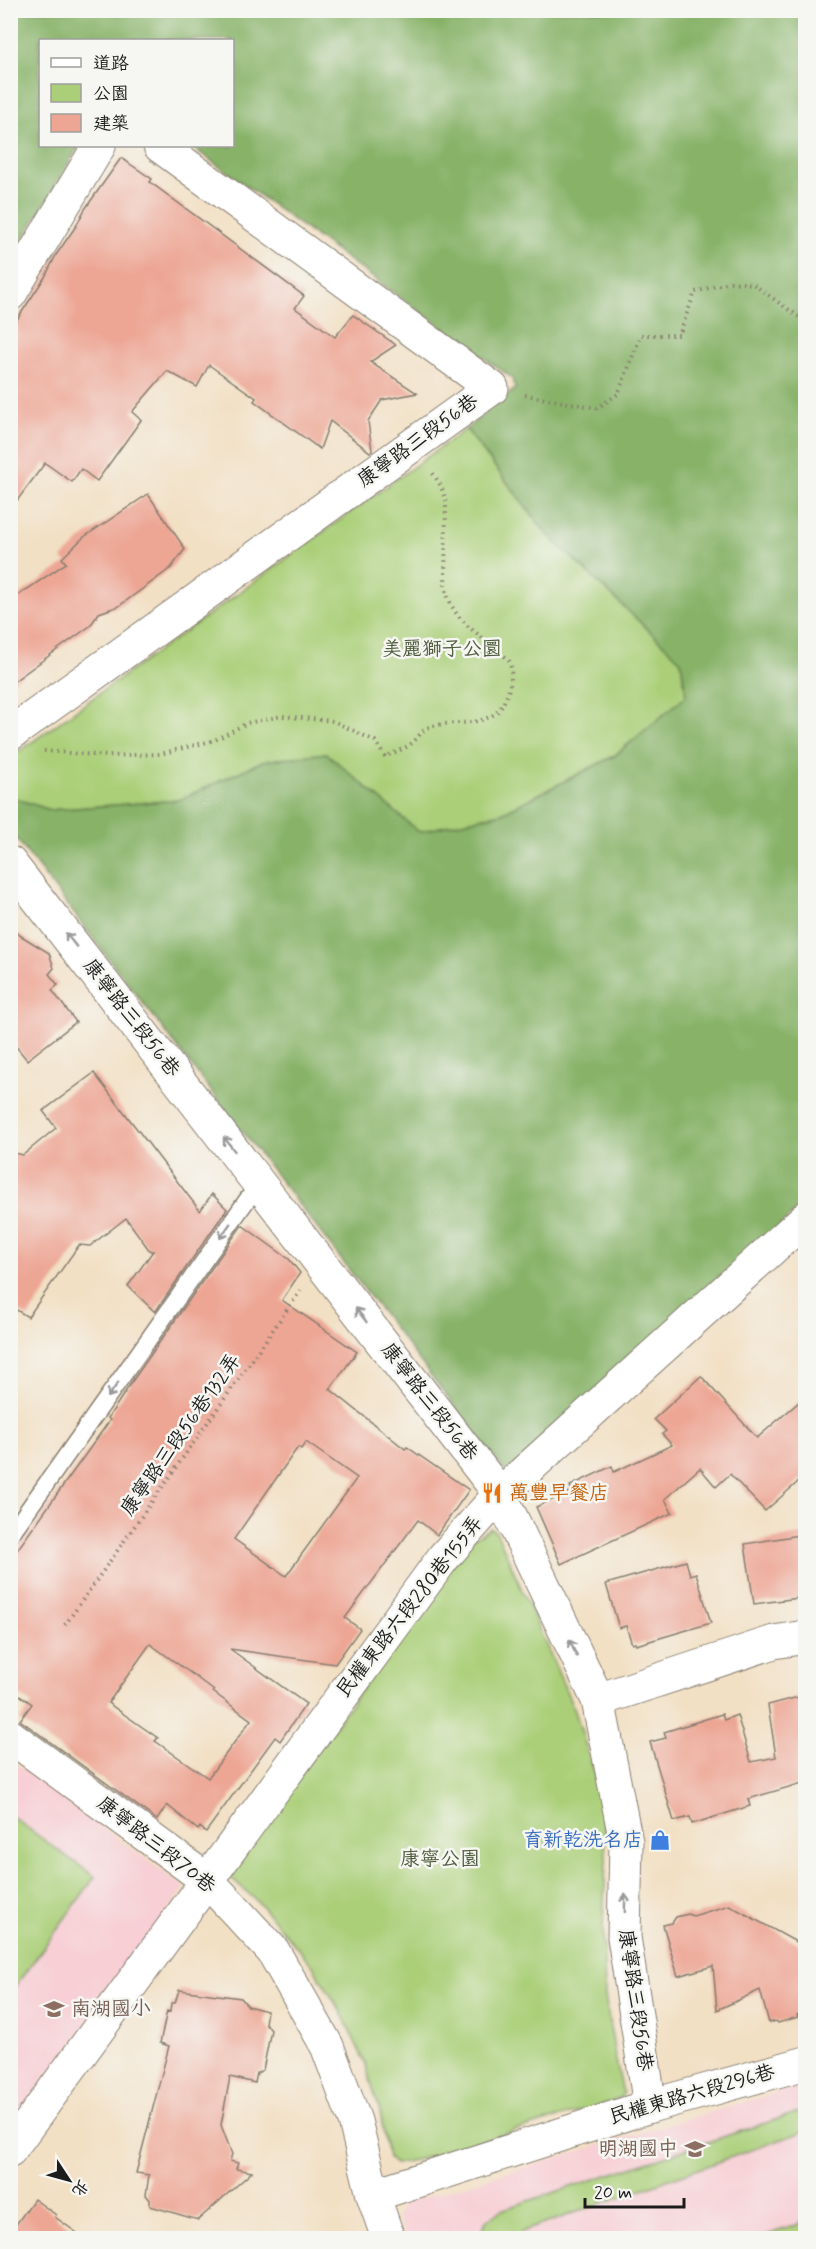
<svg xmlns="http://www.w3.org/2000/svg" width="816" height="2249" font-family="Mynerve,'LXGW WenKai TC',sans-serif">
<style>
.built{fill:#f7cfd4}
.green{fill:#aacf78;stroke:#63764a;stroke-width:1.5}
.forest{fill:#87b268;stroke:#526742;stroke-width:1.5}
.building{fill:#eda694;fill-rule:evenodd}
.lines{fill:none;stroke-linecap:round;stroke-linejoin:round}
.service-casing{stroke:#877e70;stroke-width:19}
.minor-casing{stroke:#877e70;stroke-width:35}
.path{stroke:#877e70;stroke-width:4;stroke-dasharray:1.5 4.5;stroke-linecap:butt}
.service{stroke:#fff;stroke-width:16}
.minor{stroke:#fff;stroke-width:33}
.oneway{stroke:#999}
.labels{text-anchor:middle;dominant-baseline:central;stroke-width:5;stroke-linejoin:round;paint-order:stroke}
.street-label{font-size:20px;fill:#1c1c1c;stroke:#f6f6f2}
.park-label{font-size:20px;fill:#4e5b3c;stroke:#f6f6f2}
.food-label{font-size:20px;fill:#c56008;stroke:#f6f6f2;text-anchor:start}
.shop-label{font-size:20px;fill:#366cbe;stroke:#f6f6f2;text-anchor:end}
.education-label{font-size:20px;fill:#785e54;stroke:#f6f6f2;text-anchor:start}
</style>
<rect width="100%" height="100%" fill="#f6f6f2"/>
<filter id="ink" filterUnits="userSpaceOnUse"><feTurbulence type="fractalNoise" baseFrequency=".0167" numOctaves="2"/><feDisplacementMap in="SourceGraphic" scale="12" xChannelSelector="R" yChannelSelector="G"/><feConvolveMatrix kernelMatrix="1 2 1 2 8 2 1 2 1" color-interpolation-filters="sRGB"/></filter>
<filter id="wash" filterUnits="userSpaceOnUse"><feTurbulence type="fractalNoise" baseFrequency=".008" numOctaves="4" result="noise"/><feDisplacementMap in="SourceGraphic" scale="24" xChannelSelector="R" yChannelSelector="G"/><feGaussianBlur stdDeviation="1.35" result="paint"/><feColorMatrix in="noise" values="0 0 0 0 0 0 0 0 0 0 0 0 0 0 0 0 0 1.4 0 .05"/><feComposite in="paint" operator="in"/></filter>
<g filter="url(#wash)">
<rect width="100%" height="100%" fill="#f2e0c5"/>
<g class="built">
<path d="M11,1760L185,1888L11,2130Z"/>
<path d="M805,2084V2238H406L397,2216L402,2206L411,2201Z"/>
</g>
<g class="green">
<path d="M466,429L546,533L681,661L686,696L614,756L502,813L419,832L326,753L263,761L179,800L50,810L11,797L10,758Z"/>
<path d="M491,1528L497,1533L575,1711L597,1781L604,1825L606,1860L603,1926L605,1996L615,2056L623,2093L622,2097L614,2101L428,2157L395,2164L388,2158L380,2111L365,2063L342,2014L313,1966L258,1902L228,1875L467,1542Z"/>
<path d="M11,1816L95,1877L11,1992Z"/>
<path d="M805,2110V2131L524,2231L514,2238H477L486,2221L501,2210Z"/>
<path d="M805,2222V2238H758Z"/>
</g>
<path class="forest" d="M11,11H805V1203L507,1474L11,832V797L50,810L179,800L263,761L326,753L419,832L502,813L614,756L686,696L681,661L546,533L466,429L515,389L512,378L191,146H232V40H40V146H79L11,259Z"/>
<g id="blocks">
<g class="building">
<path d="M121,158L152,179L150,182L304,296L295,308L335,337L353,315L396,345L370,362L417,393L382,400L368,421L372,451L370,452L330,421L320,449L254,401L256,398L209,365L197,387L167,371L132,412L141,420L97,481L81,469L72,482L45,463L10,510V330L45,277L56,255L76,226L85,209Z"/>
<path d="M148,494L185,549L171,568L119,606L99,613L90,626L10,684V601L66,563L62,558L84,537Z"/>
<path d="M10,929L49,953L54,968L49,974L58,985L52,990L76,1022L27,1060L10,1039Z"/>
<path d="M94,1073L200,1211L212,1194L227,1209L155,1312L128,1286L153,1251H150L126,1218L90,1246L79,1245L28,1317L10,1306V1152L23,1155L56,1128L43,1111Z"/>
<path d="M242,1225L289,1259L300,1273L282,1300L357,1352L330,1389L405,1449L407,1447L469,1490L437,1535L418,1520L345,1618L360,1629L335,1664L230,1649L306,1704L280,1741L275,1737L206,1832L200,1827L198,1830L167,1805L157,1820L20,1720L32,1704L10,1688V1560L110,1420L108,1418L133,1380ZM306,1442L357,1478L286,1576L234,1539L298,1447L301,1449ZM150,1644L196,1677L214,1691L213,1692L251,1720L208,1778L155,1741L158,1738L108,1703Z"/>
<path d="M701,1376L757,1438L806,1396V1475L765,1511L730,1474L716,1487L700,1468L665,1499L672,1513L561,1564L536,1507L572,1491L570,1486L612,1466L614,1472L672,1445L662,1434L666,1431L654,1419Z"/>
<path d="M806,1534V1597L754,1604L745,1544Z"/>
<path d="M686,1561L690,1575L696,1573L711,1623L636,1645L635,1643L632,1644L626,1626L619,1628L606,1584Z"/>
<path d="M806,1695V1782L748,1799L750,1806L692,1824L690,1817L674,1821L650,1742L666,1738L664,1732L722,1714L724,1720L737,1715L751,1762L776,1757L768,1705Z"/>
<path d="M729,1905L798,1943L806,1970V2012L797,2015L798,2017L778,2023L776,2021L769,2023L760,1990L717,2010L713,1966L678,1976L663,1925L672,1923L676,1917L688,1914L693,1916Z"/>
<path d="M179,1990L241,1998L248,2006L267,2011L265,2023L271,2030L263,2070L257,2073L255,2083L230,2077L221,2125L232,2154L230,2161L238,2163L236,2169L252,2172L198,2220L150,2206V2200L146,2195L149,2175L136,2173L169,2046L160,2043L167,2011L170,2012L171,2003H175Z"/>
<path d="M34,2199L56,2215L55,2217L84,2238H10V2233Z"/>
</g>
</g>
</g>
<g filter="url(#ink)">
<use href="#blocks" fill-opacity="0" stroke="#877e70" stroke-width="1.5"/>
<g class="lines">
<g class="service-casing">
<path id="service" d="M10,1535L259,1183"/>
</g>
<g class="minor-casing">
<g id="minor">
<path d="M10,294L99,146"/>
<path d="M10,734L492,388L160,146"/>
<path d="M10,863L500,1494L598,1700L626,1842L624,1937L650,2106"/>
<path d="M598,1700L774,1642L806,1637"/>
<path d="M10,1736L207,1880L273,1951L327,2046L355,2121L373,2195L388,2238"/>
<path d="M10,2150L443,1558L500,1494L806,1218"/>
<path d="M373,2195L650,2106L806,2063"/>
</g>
</g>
<g class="path">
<path d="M525,395L597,408L618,394L641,335H679L695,292L730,282L753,284L806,322"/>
<path d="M44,751L108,756L160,754L215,740L247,723L282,716L333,721L375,741L385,757C394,752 406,749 413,742C419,737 422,729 430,727C450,720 473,727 493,715C506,708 516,675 509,661C507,658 502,654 499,652C475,629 453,623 445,586L446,501L441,486L432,472"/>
<path d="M65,1625L301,1290"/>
</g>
<use href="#service" class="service"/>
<use href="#minor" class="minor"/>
</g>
<defs><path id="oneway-shaft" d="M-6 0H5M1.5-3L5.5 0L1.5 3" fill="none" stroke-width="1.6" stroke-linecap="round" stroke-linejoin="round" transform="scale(1.5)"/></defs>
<g class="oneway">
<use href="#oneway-shaft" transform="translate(71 940) rotate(-128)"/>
<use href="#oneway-shaft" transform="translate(229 1144) rotate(-128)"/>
<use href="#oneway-shaft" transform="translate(225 1231) rotate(125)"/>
<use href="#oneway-shaft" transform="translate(361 1315) rotate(-128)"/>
<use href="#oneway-shaft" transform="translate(113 1390) rotate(125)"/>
<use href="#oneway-shaft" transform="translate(573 1648) rotate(-115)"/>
<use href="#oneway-shaft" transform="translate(625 1903) rotate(-89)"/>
</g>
</g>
<defs>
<g id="restaurant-bare" transform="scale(1.62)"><path d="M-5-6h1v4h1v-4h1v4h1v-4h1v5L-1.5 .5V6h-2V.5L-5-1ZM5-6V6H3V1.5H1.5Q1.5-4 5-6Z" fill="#e8710a" stroke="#f6f6f2" stroke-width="2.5" paint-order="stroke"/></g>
<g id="shop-bare" transform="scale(1.62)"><path d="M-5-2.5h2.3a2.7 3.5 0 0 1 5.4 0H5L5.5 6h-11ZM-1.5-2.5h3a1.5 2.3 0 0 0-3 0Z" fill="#3f7fe0" stroke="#f6f6f2" stroke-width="2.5" paint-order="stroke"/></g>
<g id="school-bare" transform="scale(1.62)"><path d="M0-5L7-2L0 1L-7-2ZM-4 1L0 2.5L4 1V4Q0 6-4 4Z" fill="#8d6e63" stroke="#f6f6f2" stroke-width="2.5" paint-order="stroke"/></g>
</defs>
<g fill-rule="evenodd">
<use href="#restaurant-bare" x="492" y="1493"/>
<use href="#shop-bare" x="660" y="1840"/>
<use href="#school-bare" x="54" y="2009"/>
<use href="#school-bare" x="695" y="2149"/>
</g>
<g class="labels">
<g class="street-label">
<text transform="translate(418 441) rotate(-36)">康寧路三段56巷</text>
<text transform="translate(131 1018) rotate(52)">康寧路三段56巷</text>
<text transform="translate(429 1402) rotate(52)">康寧路三段56巷</text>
<text transform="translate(181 1435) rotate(-55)">康寧路三段56巷132弄</text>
<text transform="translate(410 1607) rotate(-52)">民權東路六段280巷155弄</text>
<text transform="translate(156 1845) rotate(38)">康寧路三段70巷</text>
<text transform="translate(635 2000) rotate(82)">康寧路三段56巷</text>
<text transform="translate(692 2095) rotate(-16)">民權東路六段296巷</text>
</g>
<g class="park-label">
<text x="442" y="649">美麗獅子公圜</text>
<text x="440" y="1859">康寧公園</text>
</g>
<g class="food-label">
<text x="509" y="1493">萬豐早餐店</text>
</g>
<g class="shop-label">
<text x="643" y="1840">育新乾洗名店</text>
</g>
<g class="education-label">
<text x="71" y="2009">南湖國小</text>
<text x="678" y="2149" text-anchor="end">明湖國中</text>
</g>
</g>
<rect width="816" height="2249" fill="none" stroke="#f6f6f2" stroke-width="36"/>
<rect x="39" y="39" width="195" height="108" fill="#f6f6f2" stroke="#9f9f9c" stroke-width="1.5"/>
<rect x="51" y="58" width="30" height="9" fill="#ffffff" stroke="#9f9f9c" stroke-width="1.5"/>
<text x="93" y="69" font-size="18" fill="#1c1c1c">道路</text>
<rect x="51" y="84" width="30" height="18" fill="#aacf78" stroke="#9f9f9c" stroke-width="1.5"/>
<text x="93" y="99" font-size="18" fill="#1c1c1c">公園</text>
<rect x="51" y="114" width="30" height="18" fill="#eda694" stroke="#9f9f9c" stroke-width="1.5"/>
<text x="93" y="129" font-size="18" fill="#1c1c1c">建築</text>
<g transform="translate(69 2180) rotate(126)" stroke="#f6f6f2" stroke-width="4.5" paint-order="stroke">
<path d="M0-4.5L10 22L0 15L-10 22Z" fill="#1c1c1c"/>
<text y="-9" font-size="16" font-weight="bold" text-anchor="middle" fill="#1c1c1c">北</text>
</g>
<path d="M585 2198v9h99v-9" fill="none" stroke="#1c1c1c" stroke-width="3"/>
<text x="594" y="2198" font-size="18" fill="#1c1c1c" stroke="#f6f6f2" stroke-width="4.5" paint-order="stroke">20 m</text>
</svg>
